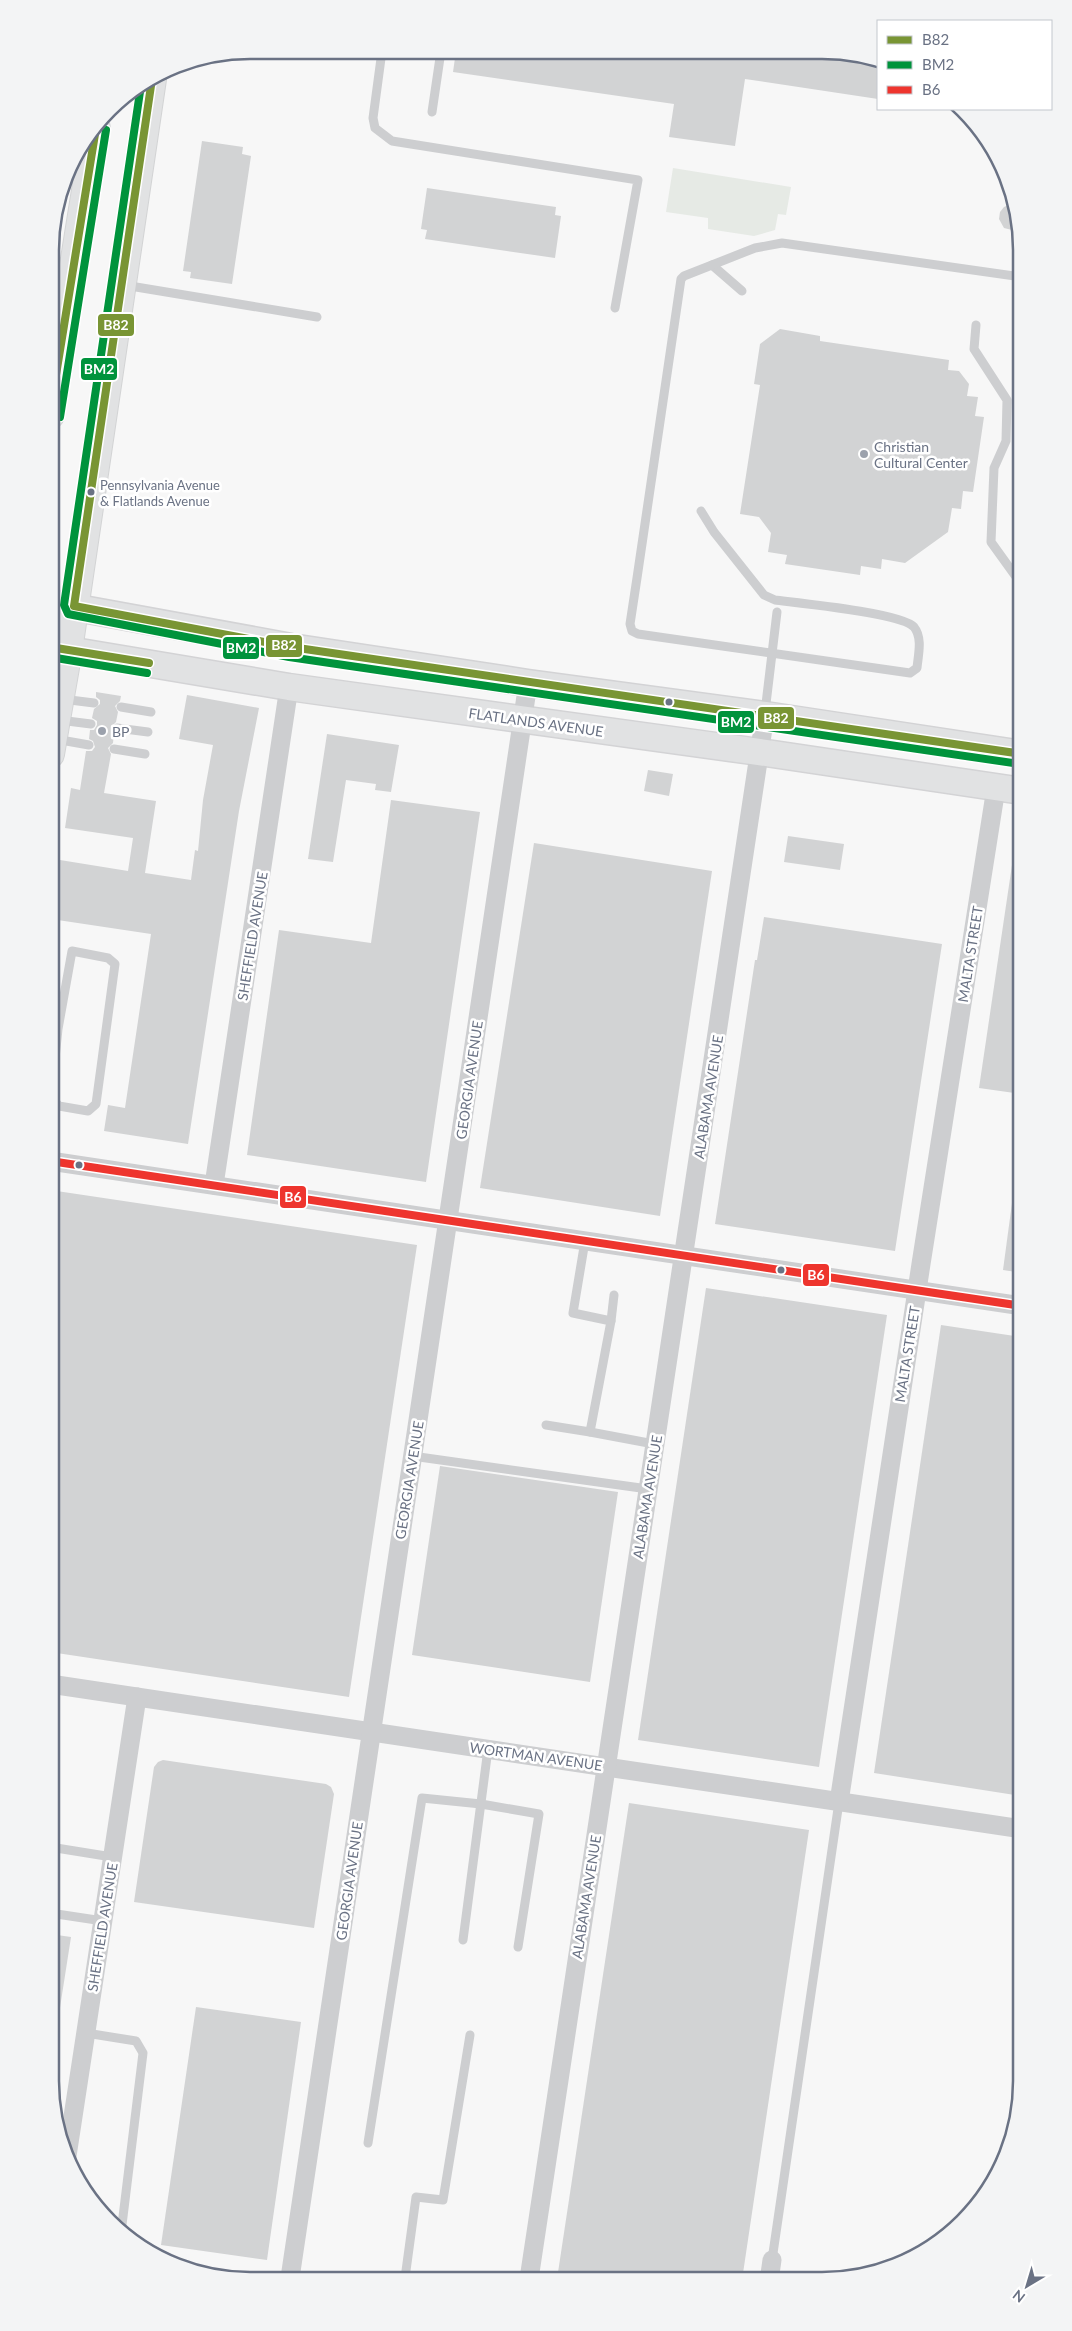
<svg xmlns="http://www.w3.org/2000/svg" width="1072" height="2331" font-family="Lato,sans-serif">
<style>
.green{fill:#e6eae5}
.building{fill:#d2d3d4}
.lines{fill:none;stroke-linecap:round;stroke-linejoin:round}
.secondary-casing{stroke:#d3d3d5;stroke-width:29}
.primary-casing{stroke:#d3d4d5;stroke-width:30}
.lane{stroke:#cdced0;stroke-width:9}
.street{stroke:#cdced0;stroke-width:19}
.secondary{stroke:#e1e2e3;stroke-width:26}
.primary{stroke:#e1e2e3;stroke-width:28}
.bus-1-casing{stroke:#fff;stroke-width:11}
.bus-2-casing{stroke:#fff;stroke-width:11}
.bus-3-casing{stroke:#fff;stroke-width:11}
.bus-1{stroke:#799534;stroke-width:8}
.bus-2{stroke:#00933c;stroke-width:8}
.bus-3{stroke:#ee352e;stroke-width:8}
.poi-dot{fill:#9ba1ac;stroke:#fff;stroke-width:2}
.bus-dot{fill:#6a7284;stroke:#fff;stroke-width:2}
.labels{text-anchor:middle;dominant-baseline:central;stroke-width:5;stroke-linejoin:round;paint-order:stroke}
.bus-label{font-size:13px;fill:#6a7284;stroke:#fff;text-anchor:start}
.poi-label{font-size:14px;fill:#6a7284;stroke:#fff;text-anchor:start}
.street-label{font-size:14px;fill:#6a7284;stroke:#fff}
.rim{fill:none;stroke:#6a7284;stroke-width:2.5}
.line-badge{stroke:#fff;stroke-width:2}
.badge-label{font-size:14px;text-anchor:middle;font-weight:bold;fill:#fff}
</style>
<rect width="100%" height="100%" fill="#f7f7f7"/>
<path class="green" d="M673,168L791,187L786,215L778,214L775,230L754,236L708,229V218L666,212Z"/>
<g class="building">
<path d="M456,51L647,52L686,58V53L861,54L870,57L869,64L878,65V99L745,79L735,146L669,137L674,104L453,72Z"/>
<path d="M202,141L243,147L242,154L251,156L232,284L190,278L191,272L183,271Z"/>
<path d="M427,188L556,207L555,215L561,216L555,258L425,239L427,230L421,229Z"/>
<path d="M1016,202L1020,232L1004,228L999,219L1000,212L1004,207Z"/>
<path d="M780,329L820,336V341L949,360L948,370L959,371L969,384L967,396L978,397L975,416L984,417L973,492L963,491L961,509L952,508L948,532L905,563L882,559L881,569L861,566L860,575L785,564L787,555L768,552L771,533L759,517L740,514L760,385L754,384L760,344Z"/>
<path d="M96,692L121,696L120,701L115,706L118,712L116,722L111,727L114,733L113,743L108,748L111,754L104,793L156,801L145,873L191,880L195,850L198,851L203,800L213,745L179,739L187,695L259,708L239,811L188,1144L104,1131L108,1105L125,1108L151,934L51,919L60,860L128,871L133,838L65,828L71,788L80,790L86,751H92L95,747L93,741L89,739L90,730H94L97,725V721L92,718L94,709L100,704V700L96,697Z"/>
<path d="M327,734L399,745L391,792L375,790L376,784L346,780L333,862L308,859Z"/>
<path d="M648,770L673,774L669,796L644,791Z"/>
<path d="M391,800L480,812L426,1182L247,1155L279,930L371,943Z"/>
<path d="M788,836L844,844L840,870L784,862Z"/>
<path d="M534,843L712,871L660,1216L480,1188Z"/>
<path d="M1012,865H1022V1094L979,1088Z"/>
<path d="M764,917L942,944L895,1251L715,1224L755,960H757Z"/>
<path d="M50,1190L417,1245L349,1697L50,1652Z"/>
<path d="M1012,1203L1022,1204V1273L1003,1270Z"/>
<path d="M706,1288L887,1315L819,1767L638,1740Z"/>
<path d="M941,1325L1022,1337V1796L874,1773Z"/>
<path d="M440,1466L618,1492L590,1682L412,1655Z"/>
<path d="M163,1760L326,1784L331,1787L334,1794L314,1928L134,1902L154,1767L158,1762Z"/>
<path d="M629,1803L809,1830L742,2280L557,2279Z"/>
<path d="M50,1934L71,1937L59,2014L50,2013Z"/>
<path d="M196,2007L301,2022L267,2260L161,2245Z"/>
</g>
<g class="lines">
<g class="secondary-casing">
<g id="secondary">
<path d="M50,603L291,647L528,683L765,715L1022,754"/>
<path d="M50,647L289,687L759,752L1022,791"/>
</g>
</g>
<g class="primary-casing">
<g id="primary">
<path d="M50,415L96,128"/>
<path d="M50,754L68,650L152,79"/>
</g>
</g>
<g class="lane">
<path d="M382,51L373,118L375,128L392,141L638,180L615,308"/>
<path d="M432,112L441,51"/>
<path d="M712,265L742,291"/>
<path d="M124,285L317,317"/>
<path d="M976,325L974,349L1007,400L1006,441L994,468L991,542L1022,585"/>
<path d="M701,511L714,532L764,595L775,600C799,603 902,613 914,627C923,638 918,656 917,668L910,673L638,634L632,631L630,624L637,578L681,279L684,276L755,248L782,243L1022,277"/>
<path d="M62,699L94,703"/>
<path d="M121,707L151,712"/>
<path d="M765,712L777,612"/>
<path d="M59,720L91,724"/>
<path d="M117,728L148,732"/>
<path d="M55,739L89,745"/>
<path d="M114,749L145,754"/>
<path d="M72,951L108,958L115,964L96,1104L88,1111L59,1106L51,1097L58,1029Z"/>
<path d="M611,1321L614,1295"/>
<path d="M546,1425L590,1432L611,1321L573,1313L585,1241"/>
<path d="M590,1432L654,1444"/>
<path d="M412,1456L648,1489"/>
<path d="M50,1847L112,1857"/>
<path d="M50,1913L103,1921"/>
<path d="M463,1940L488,1749"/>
<path d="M86,2033L136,2041L143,2053L121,2233"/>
<path d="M368,2143L422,1798L481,1804L539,1814L518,1947"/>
<path d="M772,2260L839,1802"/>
<path d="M405,2278L416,2197L443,2200L470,2035"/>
</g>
<g class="street">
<path d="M50,1161L1022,1306"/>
<path d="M214,1185L289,687"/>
<path d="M50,1684L1022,1829"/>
<path d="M839,1802L921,1264L996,788"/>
<path d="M67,2156L137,1697"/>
<path d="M290,2278L528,683"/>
<path d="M529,2279L765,715"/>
<path d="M769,2281L772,2260"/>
</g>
<use href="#secondary" class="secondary"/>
<use href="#primary" class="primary"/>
<g class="bus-1-casing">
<g id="bus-1">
<path d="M152,79L74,606L291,647L1022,754"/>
<path d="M50,412L96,128"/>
<path d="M50,647L149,663"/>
</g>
</g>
<g class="bus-2-casing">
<g id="bus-2">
<path d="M141,85L64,605L68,614L289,657L1020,764"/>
<path d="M60,417L106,130"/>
<path d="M50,657L147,673"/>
</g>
</g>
<g class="bus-3-casing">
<path id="bus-3" d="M50,1161L1022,1306"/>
</g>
<use href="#bus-1" class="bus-1"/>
<use href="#bus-2" class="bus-2"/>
<use href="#bus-3" class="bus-3"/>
</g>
<g class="poi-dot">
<circle cx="864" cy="454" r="5"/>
<circle cx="102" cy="731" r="5"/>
</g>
<g class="bus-dot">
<circle cx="91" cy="492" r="4.5"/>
<circle cx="669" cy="702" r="4.5"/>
<circle cx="79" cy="1165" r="4.5"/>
<circle cx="781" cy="1270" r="4.5"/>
</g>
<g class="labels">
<g class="bus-label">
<text x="100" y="485">Pennsylvania Avenue<tspan x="100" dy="16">&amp; Flatlands Avenue</tspan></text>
</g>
<g class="poi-label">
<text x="874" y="446">Christian<tspan x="874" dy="16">Cultural Center</tspan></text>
<text x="112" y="731">BP</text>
</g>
<g class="street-label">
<text transform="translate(536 722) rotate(8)">FLATLANDS AVENUE</text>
<text transform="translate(252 936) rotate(-81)">SHEFFIELD AVENUE</text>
<text transform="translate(970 954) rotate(-81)">MALTA STREET</text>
<text transform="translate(469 1080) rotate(-82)">GEORGIA AVENUE</text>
<text transform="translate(708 1097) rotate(-81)">ALABAMA AVENUE</text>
<text transform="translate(907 1354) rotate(-81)">MALTA STREET</text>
<text transform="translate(409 1480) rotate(-81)">GEORGIA AVENUE</text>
<text transform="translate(647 1497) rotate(-81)">ALABAMA AVENUE</text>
<text transform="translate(536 1756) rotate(8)">WORTMAN AVENUE</text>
<text transform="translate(349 1881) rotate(-82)">GEORGIA AVENUE</text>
<text transform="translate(586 1897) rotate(-81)">ALABAMA AVENUE</text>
<text transform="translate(102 1927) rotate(-81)">SHEFFIELD AVENUE</text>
</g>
</g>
<path d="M0 0H1072V2331H0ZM250 59H822A191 191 0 0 1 1013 250V2081A191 191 0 0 1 822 2272H250A191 191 0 0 1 59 2081V250A191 191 0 0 1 250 59Z" fill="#f3f4f5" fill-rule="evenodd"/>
<path class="rim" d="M250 59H822A191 191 0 0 1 1013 250V2081A191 191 0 0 1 822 2272H250A191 191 0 0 1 59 2081V250A191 191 0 0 1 250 59Z"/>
<g class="line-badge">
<rect x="97" y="313" width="38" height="24" rx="5" fill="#799534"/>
<rect x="80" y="357" width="38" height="24" rx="5" fill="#00933c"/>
<rect x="265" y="634" width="38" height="24" rx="5" fill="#799534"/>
<rect x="222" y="636" width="38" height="24" rx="5" fill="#00933c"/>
<rect x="757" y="706" width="38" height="24" rx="5" fill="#799534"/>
<rect x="717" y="710" width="38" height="24" rx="5" fill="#00933c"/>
<rect x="279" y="1185" width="28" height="24" rx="5" fill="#ee352e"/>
<rect x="802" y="1263" width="28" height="24" rx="5" fill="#ee352e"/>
</g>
<g class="badge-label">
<text x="116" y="330">B82</text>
<text x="99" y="374">BM2</text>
<text x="284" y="650">B82</text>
<text x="241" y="653">BM2</text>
<text x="776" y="723">B82</text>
<text x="736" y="727">BM2</text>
<text x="293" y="1202">B6</text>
<text x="816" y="1280">B6</text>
</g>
<rect x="877" y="20" width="175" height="90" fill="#ffffff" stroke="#c3c7ce"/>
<rect x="887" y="36" width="25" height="8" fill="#799534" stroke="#c3c7ce"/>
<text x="922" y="45" font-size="15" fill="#6a7284">B82</text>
<rect x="887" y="61" width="25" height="8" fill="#00933c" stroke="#c3c7ce"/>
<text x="922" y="70" font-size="15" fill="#6a7284">BM2</text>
<rect x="887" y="86" width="25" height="8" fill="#ee352e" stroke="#c3c7ce"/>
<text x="922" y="95" font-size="15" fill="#6a7284">B6</text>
<g transform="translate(1027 2286) rotate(218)" stroke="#ffffff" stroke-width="4" paint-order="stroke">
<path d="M0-4L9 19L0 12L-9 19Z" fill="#6a7284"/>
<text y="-8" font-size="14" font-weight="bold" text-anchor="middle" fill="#6a7284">N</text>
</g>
</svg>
